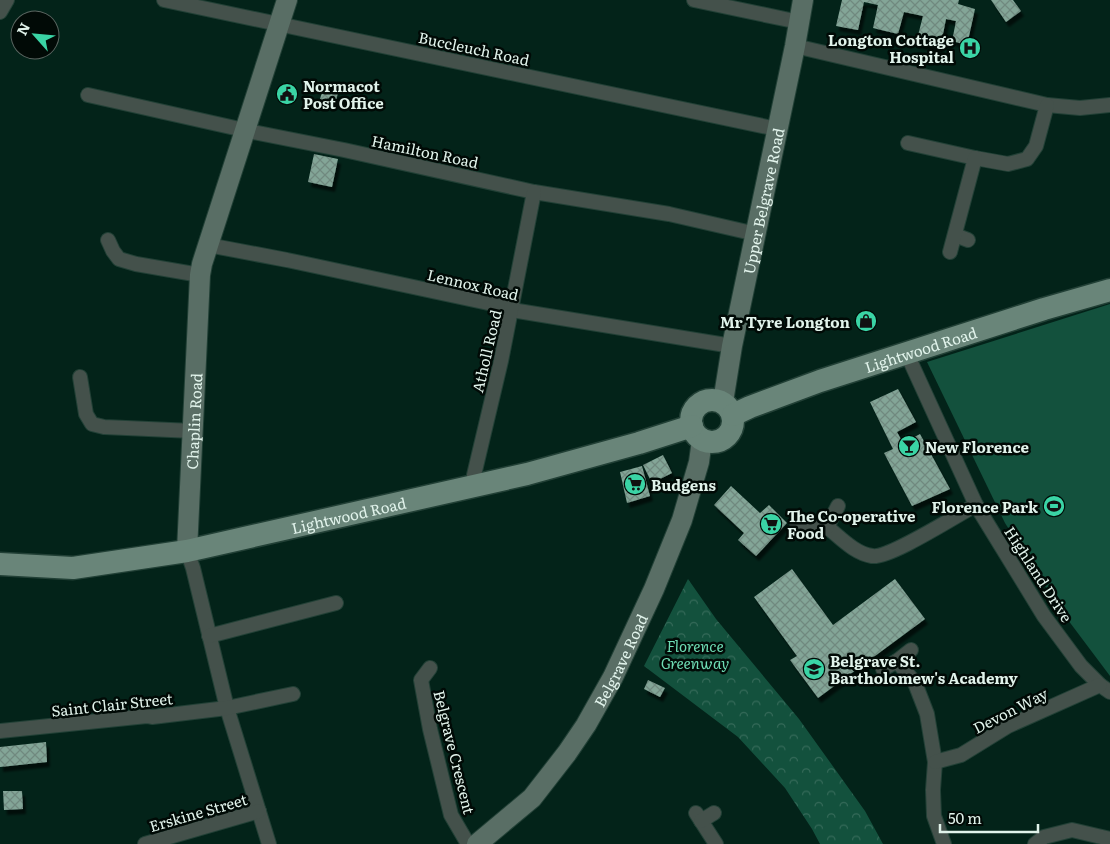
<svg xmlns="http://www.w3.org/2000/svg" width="1110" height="844" font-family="Literata,serif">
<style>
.park{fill:url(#park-crowns)}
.pitch{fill:#13513d}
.building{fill:url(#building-cross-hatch);filter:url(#shadow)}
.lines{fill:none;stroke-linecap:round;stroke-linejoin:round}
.street-casing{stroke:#224036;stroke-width:16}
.secondary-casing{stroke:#224036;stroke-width:22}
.primary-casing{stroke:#224036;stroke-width:25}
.street{stroke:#44514b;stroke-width:14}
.secondary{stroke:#596e65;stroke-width:20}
.primary{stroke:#698579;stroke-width:22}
.labels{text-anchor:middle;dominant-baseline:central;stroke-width:5;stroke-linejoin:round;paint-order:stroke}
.poi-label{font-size:15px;font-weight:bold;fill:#e1f3eb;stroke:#010a06;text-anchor:start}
.street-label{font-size:15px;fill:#e1f3eb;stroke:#010a06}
.park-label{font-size:15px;font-style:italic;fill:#6eddb5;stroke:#010a06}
</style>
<defs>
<pattern id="park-crowns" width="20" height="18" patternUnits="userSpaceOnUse" patternTransform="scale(1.25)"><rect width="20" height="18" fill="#13513d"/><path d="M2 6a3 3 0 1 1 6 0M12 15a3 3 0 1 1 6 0" fill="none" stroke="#356a59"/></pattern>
<pattern id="building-cross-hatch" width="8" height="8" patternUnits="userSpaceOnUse" patternTransform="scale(1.25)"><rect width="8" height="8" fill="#83a597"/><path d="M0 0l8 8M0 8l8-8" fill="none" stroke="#70897f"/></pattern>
<filter id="shadow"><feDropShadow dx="3" dy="5" stdDeviation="1" flood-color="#0009"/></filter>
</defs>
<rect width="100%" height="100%" fill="#032319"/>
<path class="park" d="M688,579L716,619L799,719L865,811L883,844H820L812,829L785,788L738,737L644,666Z"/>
<path class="pitch" d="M1110,304V676L1059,608L1005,523L927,362Z"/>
<g class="building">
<path d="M842,0H959L958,4L975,9L967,45L952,41L956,21L946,19L940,49L916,43L923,16L904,12L898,34L873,28L878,5L864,2L858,30L836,26Z"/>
<path d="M991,0H1013L1021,11L1006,22Z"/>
<path d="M323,89L338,93L335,104L320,99Z"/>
<path d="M314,154L338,159L332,187L308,182Z"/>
<path d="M898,389L916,422L897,432L903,443L920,434L950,489L912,506L884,453L893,449L870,402Z"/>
<path d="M663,455L672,473L652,483L643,465Z"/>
<path d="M642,466L650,496L627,503L620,472Z"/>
<path d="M731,486L760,513L769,505L787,523L756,556L738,540L744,533L714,505Z"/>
<path d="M792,569L833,625L895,579L925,619L818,698L790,660L797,656L754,597Z"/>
<path d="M648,680L665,688L660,697L644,689Z"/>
<path d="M46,742L47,762L0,767V747Z"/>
<path d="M3,791H22L23,809L4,810Z"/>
</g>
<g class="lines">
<g class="street-casing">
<g id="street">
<path d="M164,0L777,129"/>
<path d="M694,0L799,22"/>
<path d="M0,12L7,0"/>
<path d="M795,46L1047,105L1080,108L1110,105"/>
<path d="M88,95L253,132L344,150L534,192L669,214L756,234"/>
<path d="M908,143L975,158L1008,164L1027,159L1036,146L1047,105"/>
<path d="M955,235L968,240"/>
<path d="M108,240L113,251L119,259L136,264L200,275"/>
<path d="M208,245L287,260L507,307L518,311L732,346"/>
<path d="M950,252L975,158"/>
<path d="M907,354L976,505L1044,616L1081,666L1100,685L1110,692"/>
<path d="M80,377L86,414L92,424L104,427L193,431"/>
<path d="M477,486L474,475L501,361L534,192"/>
<path d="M838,506L827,527C841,538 854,553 872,556C889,559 957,515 976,505"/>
<path d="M797,525L827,527"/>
<path d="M187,551L193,568L227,708L269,844"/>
<path d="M209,636L336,603"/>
<path d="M897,661L915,683L927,714L935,762L933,790L934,816L944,844"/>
<path d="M430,668L421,680L430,729L451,815L468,844"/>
<path d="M883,669L897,661L911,650"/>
<path d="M0,731L147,716L152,717L227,708L293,694"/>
<path d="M935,762L961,755L1008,726L1100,685"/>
<path d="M696,813L716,844"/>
<path d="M701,821L714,813"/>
<path d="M145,844L259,811"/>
<path d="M1035,844L1044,837L1072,830L1110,839"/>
</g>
</g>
<g class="secondary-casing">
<g id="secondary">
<path id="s1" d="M723,402L732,346L795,46L803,0"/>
<path id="s2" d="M187,551L200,275L202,264L287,0"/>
<path id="s3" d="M477,844L532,798L567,753L586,725L613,677L654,589L682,520L699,462L702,440"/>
</g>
</g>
<g class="primary-casing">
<g id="primary">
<circle cx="712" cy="421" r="21"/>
<path id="s4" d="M733,415L750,407L820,381L1044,309L1110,290"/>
<path id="s5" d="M0,564L73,568L187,551L527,474L639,443L692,426"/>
</g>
</g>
<use href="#street" class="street"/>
<use href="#secondary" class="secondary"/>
<use href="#primary" class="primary"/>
</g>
<defs>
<g id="hospital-disc" transform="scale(1.125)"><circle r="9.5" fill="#3ad4a5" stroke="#010a06"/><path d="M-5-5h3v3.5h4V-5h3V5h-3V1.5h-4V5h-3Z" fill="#111"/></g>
<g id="civic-disc" transform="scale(1.125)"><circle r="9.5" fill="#3ad4a5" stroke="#010a06"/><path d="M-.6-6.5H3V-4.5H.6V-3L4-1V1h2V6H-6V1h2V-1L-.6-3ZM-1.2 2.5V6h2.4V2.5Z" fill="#111"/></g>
<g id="shop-disc" transform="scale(1.125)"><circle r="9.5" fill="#3ad4a5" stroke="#010a06"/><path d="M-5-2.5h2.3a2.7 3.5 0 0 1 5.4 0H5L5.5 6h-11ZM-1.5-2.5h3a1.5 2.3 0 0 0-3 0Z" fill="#111"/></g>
<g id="bar-disc" transform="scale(1.125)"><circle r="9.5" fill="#3ad4a5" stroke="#010a06"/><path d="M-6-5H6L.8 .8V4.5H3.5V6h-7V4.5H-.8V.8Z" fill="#111"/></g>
<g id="supermarket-disc" transform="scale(1.125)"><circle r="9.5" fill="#3ad4a5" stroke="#010a06"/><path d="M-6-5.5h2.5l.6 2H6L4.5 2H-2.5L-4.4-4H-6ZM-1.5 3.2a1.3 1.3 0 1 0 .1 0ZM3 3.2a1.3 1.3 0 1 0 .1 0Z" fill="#111"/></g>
<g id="stadium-disc" transform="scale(1.125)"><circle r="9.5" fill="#3ad4a5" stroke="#010a06"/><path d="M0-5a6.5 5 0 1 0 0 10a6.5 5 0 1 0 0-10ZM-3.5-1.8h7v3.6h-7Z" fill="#111"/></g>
<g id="school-disc" transform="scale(1.125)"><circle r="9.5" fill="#3ad4a5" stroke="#010a06"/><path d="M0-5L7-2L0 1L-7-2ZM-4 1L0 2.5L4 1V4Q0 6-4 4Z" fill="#111"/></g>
</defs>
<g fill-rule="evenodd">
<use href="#hospital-disc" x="970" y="48"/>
<use href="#civic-disc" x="287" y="94"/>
<use href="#shop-disc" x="866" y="321"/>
<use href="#bar-disc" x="909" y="446"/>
<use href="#supermarket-disc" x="635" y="484"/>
<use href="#stadium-disc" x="1054" y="506"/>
<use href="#supermarket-disc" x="771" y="524"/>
<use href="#school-disc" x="814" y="669"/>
</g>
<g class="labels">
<g class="poi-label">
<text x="954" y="39" text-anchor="end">Longton Cottage<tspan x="954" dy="17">Hospital</tspan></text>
<text x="303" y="85">Normacot<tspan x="303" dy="17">Post Office</tspan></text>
<text x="850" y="321" text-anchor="end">Mr Tyre Longton</text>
<text x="925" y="446">New Florence</text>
<text x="651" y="484">Budgens</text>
<text x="1038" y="506" text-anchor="end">Florence Park</text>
<text x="787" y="515">The Co-operative<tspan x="787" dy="17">Food</tspan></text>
<text x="830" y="660">Belgrave St.<tspan x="830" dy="17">Bartholomew's Academy</tspan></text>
</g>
<g class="street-label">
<text transform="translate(474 48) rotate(12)">Buccleuch Road</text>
<text transform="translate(425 151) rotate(12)">Hamilton Road</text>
<text stroke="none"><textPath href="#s1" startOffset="205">Upper Belgrave Road</textPath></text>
<text transform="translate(473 284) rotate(13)">Lennox Road</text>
<text stroke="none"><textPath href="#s4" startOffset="199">Lightwood Road</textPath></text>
<text transform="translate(486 351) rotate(-77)">Atholl Road</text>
<text stroke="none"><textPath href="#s2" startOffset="130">Chaplin Road</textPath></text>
<text stroke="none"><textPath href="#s5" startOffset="354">Lightwood Road</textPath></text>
<text transform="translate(1039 574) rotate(57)">Highland Drive</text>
<text stroke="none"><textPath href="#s3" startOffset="236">Belgrave Road</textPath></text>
<text transform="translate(112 704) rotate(-6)">Saint Clair Street</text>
<text transform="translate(1010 710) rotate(-27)">Devon Way</text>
<text transform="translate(455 752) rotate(76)">Belgrave Crescent</text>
<text transform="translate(198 812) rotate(-16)">Erskine Street</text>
</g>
<g class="park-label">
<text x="695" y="645">Florence<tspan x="695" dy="17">Greenway</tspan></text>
</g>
</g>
<g transform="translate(35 35) rotate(297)"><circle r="24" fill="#010a06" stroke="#5b6762"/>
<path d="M0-4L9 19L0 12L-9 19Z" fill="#3ad4a5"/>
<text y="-8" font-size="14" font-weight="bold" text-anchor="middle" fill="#e1f3eb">N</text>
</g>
<path d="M940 824v8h98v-8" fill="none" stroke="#e1f3eb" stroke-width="2.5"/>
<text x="948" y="824" font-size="15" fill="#e1f3eb" stroke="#010a06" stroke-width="4" paint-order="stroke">50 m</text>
</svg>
